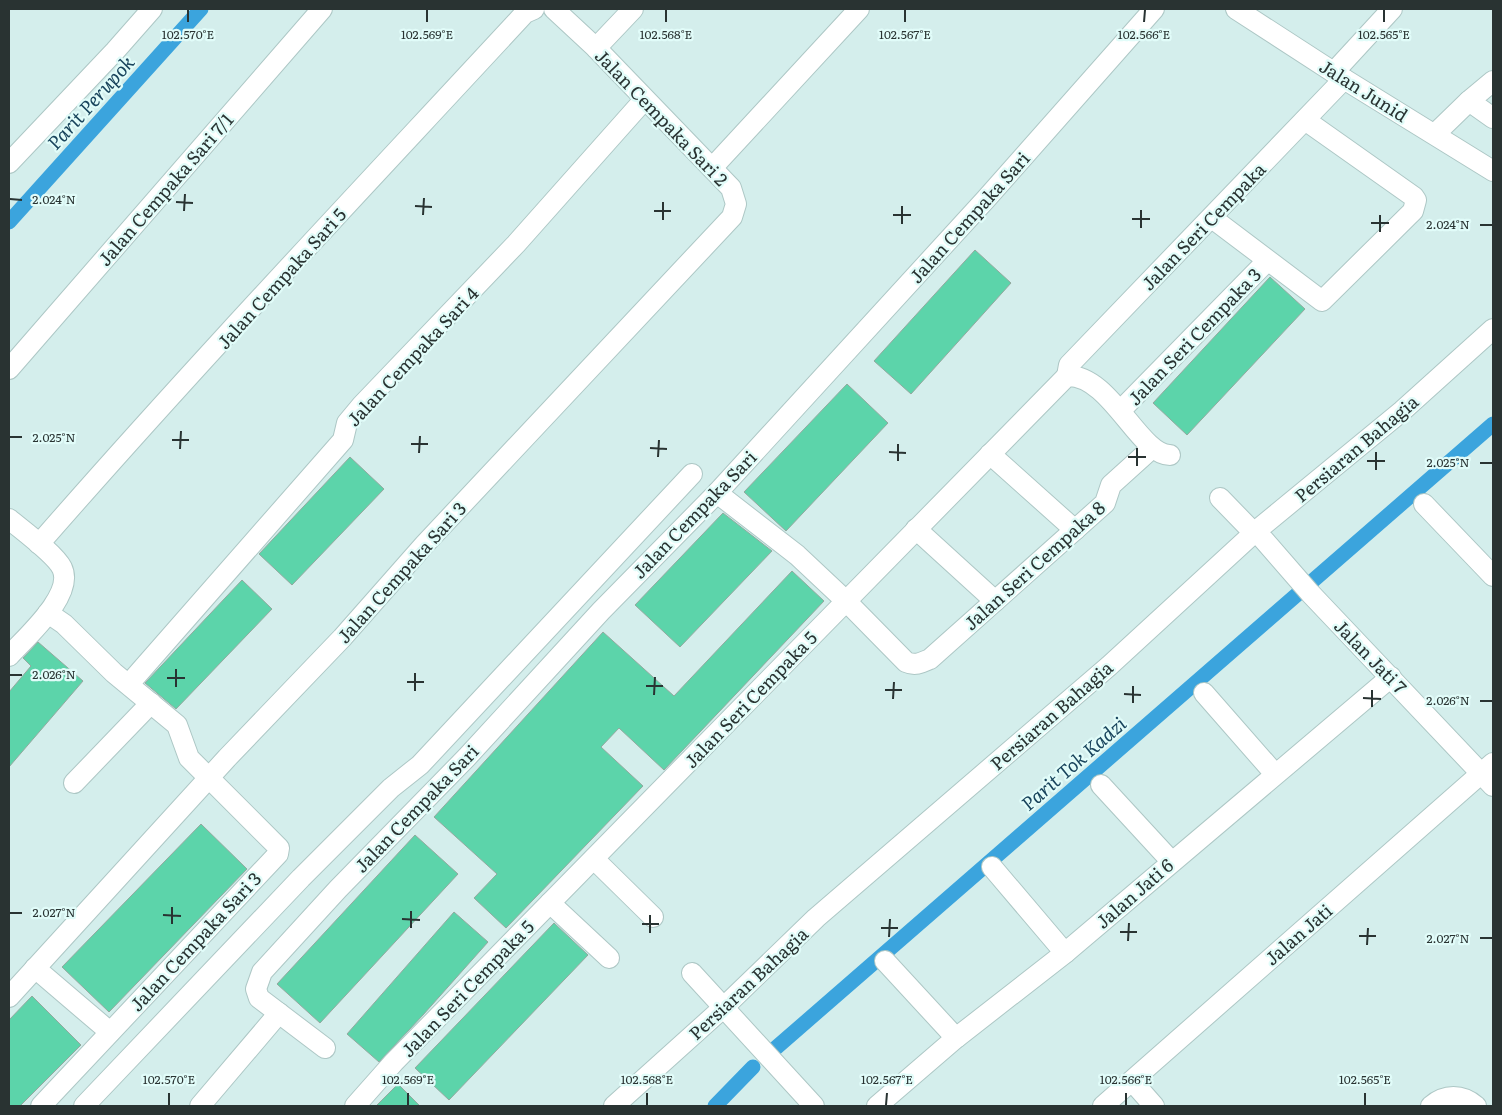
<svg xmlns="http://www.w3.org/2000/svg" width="1502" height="1115" font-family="Literata,serif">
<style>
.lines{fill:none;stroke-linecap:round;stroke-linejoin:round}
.canal{stroke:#3ba4dd;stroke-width:15}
.building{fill:#5cd4aa;stroke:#93a99f}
.minor-casing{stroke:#adc7c5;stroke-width:22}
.minor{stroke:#fff;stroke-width:20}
.ticks{fill:none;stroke:#293332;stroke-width:2}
.labels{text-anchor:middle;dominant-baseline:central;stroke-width:4.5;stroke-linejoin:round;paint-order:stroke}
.street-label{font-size:18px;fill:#293332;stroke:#e1fcf9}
.water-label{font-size:19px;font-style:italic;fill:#19445c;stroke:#e1fcf9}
.ticks-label{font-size:12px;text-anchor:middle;fill:#293332;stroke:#e1fcf9;stroke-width:4.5;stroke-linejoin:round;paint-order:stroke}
</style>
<rect width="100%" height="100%" fill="#d4eeec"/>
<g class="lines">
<g class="canal">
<path d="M9,222L201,9"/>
<path d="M770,1053L1493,424"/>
<path d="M715,1106L753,1067"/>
</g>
</g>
<g class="building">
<path d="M975,250L1011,283L911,394L874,361Z"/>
<path d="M1270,277L1305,309L1187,435L1153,403Z"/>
<path d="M847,384L888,423L786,531L744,492Z"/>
<path d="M350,457L384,489L292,585L259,554Z"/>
<path d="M723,513L772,551L680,647L635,605Z"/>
<path d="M792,571L824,601L664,770L619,728L601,747L643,786L506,928L474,898L497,874L434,817L603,632L674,696Z"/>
<path d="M242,580L272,609L176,709L145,683Z"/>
<path d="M38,642L83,681L9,767V692L31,666L23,658Z"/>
<path d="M201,824L247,869L109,1012L62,967Z"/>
<path d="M415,835L458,874L320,1023L277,984Z"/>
<path d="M454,912L488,942L423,1015L379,1062L347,1034Z"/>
<path d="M554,923L588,955L449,1100L415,1068Z"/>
<path d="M32,996L81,1045L20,1106H9V1020Z"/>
<path d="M398,1084L420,1106H376Z"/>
</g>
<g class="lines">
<g class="minor-casing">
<g id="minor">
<path d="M1236,9L1344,79L1493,171"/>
<path d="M596,48L633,9"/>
<path d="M1334,72L1392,9"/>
<path d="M1469,101L1493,118"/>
<path d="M1435,134L1469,101L1493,81"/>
<path d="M9,163L115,51L152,9"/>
<path d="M712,168L859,9"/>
<path d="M1212,218L1322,301L1413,211L1416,200L1414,197L1305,120"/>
<path d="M9,369L322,9"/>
<path d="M1067,376L1069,365L1344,79"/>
<path d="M1121,410L1267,261"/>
<path d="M990,454L1075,530"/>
<path d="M717,493L797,555L846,601L906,662C915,666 921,663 930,659L1105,503L1111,485L1152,448"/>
<path d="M1220,498L1254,533"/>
<path d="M1424,504L1493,576"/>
<path d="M9,519C22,530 55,554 62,568C75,595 25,638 9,656"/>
<path d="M916,529L995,601"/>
<path d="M1256,531L1310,593L1493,786"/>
<path d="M39,544C197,363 362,189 525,13L534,9"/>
<path d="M129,684L343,440L347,423L362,405L516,244L644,100"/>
<path d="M1204,693L1275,774"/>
<path d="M74,783L151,703"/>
<path d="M1101,785L1171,861"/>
<path d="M594,859L653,917"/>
<path d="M992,867L1065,953"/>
<path d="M550,903L609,958"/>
<path d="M885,961L956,1038"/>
<path d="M35,968L110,1032"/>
<path d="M692,973L814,1106"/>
<path d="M9,997L227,758L342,638L424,545L732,217L736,204L731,188L596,48L554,9"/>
<path d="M325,1048L259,998L256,989L262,972L338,889L467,757L601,611L717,493L986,199L1154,9"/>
<path d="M1132,1081L1154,1106"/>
<path d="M41,1106L278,854L279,848L189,758L177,725L114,673L64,624L48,613"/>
<path d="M84,1106L301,878L391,788L420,765L692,474"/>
<path d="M200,1106L279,1013"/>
<path d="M355,1106L394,1062L1067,376C1110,374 1139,455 1170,455"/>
<path d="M614,1106L724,1007L816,918L1109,666L1256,531L1402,411L1493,329"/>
<path d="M877,1106L956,1038L1065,953L1391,677"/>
<path d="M1103,1106L1493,763"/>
<path d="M1431,1106C1445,1094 1462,1094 1476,1106"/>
</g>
</g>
<use href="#minor" class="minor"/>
</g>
<path class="ticks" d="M188,22V10M427,22V10M666,22V10M905,22V10M1144,22L1145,10M1384,22V10M10,199L22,200M176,202L193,203M415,206L432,207M184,211L185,194M654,211H671M423,215L424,198M893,215H911M1132,219H1150M663,220V202M1371,223H1389M902,224V206M1480,225H1492M1141,228V210M1380,232V215M10,437H22M172,440H189M411,444H428M650,448L667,449M180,449L181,431M889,452L906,453M419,453L420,436M658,457L659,440M1128,457H1146M898,461V444M1367,461H1385M1480,463H1492M1137,466V448M1376,470V452M10,675H22M167,678H185M407,682H424M646,686H663M176,687V669M885,690H902M415,691V673M1124,694L1141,695M654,695L655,677M1363,698L1381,699M893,699L894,682M1480,701H1492M1133,703V686M1372,707V690M10,913H22M163,915L181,916M402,919L420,920M172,924V907M642,924H659M411,928V911M881,928H898M1120,932H1137M650,933V915M1359,936H1376M889,937L890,919M1480,938H1492M1128,941L1129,923M1367,945L1368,928M169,1105V1093M408,1105V1093M647,1105V1093M886,1105L887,1093M1126,1105V1093M1365,1105V1093"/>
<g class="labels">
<g class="street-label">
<text transform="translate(1364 90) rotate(32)">Jalan Junid</text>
<text transform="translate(662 117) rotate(46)">Jalan Cempaka Sari 2</text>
<text transform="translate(165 189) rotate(-49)">Jalan Cempaka Sari 7/1</text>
<text transform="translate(969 217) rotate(-48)">Jalan Cempaka Sari</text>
<text transform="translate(1203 226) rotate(-46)">Jalan Seri Cempaka</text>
<text transform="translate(281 278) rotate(-48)">Jalan Cempaka Sari 5</text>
<text transform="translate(1194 336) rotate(-46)">Jalan Seri Cempaka 3</text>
<text transform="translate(412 356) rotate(-47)">Jalan Cempaka Sari 4</text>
<text transform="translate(1356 448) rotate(-40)">Persiaran Bahagia</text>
<text transform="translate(694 514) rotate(-46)">Jalan Cempaka Sari</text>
<text transform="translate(1034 565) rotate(-42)">Jalan Seri Cempaka 8</text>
<text transform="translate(401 572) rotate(-48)">Jalan Cempaka Sari 3</text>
<text transform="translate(1371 656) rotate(46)">Jalan Jati 7</text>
<text transform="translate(750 699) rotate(-46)">Jalan Seri Cempaka 5</text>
<text transform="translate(1051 715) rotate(-41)">Persiaran Bahagia</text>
<text transform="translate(416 808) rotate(-46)">Jalan Cempaka Sari</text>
<text transform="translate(1134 893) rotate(-41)">Jalan Jati 6</text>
<text transform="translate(1298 934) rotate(-41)">Jalan Jati</text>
<text transform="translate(195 941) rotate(-47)">Jalan Cempaka Sari 3</text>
<text transform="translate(748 983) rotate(-43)">Persiaran Bahagia</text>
<text transform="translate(467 988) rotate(-46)">Jalan Seri Cempaka 5</text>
</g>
<g class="water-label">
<text transform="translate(90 102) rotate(-48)">Parit Perupok</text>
<text transform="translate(1073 763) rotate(-41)">Parit Tok Kadzi</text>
</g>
</g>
<g class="ticks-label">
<text x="188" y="39">102.570°E</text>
<text x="427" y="39">102.569°E</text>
<text x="666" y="39">102.568°E</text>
<text x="905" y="39">102.567°E</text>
<text x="1144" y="39">102.566°E</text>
<text x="1384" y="39">102.565°E</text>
<text x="54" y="204">2.024°N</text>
<text x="1448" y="229">2.024°N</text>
<text x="54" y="442">2.025°N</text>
<text x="1448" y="467">2.025°N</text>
<text x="54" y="679">2.026°N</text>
<text x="1448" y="705">2.026°N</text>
<text x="54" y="917">2.027°N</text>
<text x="1448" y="943">2.027°N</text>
<text x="169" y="1084">102.570°E</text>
<text x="408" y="1084">102.569°E</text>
<text x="647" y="1084">102.568°E</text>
<text x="887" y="1084">102.567°E</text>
<text x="1126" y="1084">102.566°E</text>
<text x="1365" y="1084">102.565°E</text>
</g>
<rect width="1502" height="1115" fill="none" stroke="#293332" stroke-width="20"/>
</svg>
